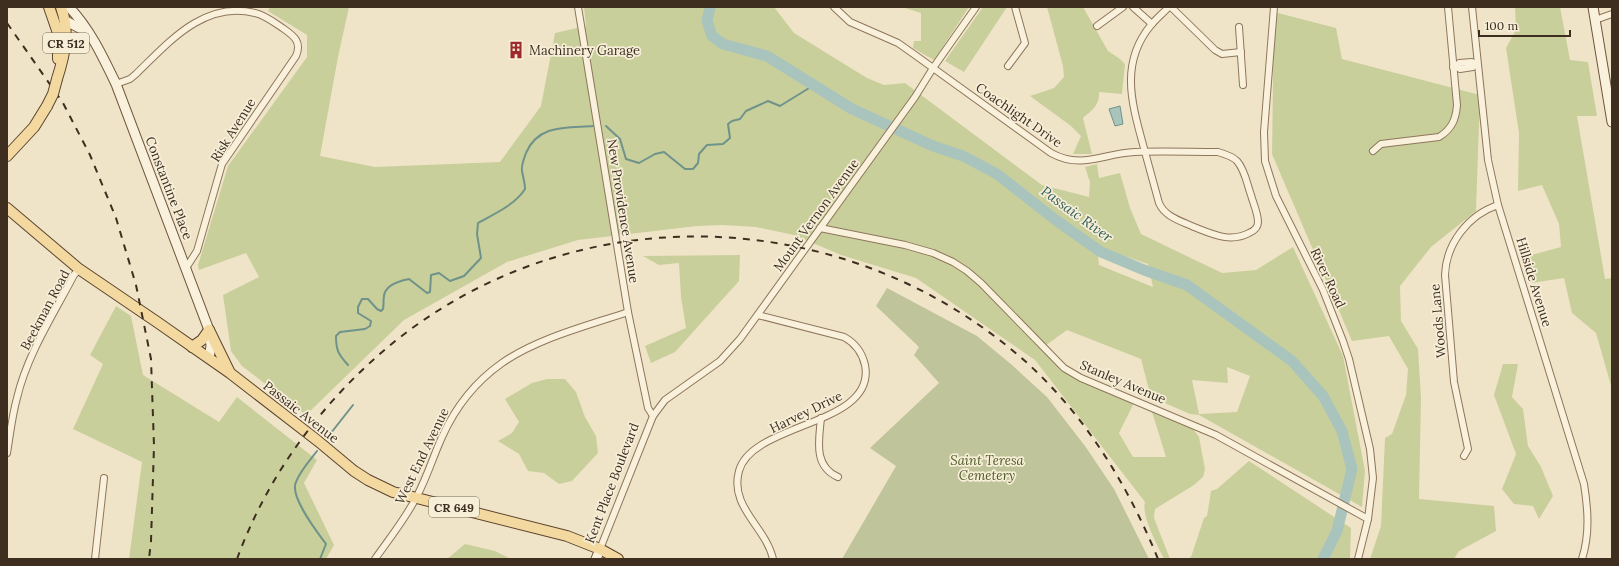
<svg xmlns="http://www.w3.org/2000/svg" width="1619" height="566" font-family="Lora,serif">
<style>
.green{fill:#c9cf9b;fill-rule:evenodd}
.cemetery{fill:#bfc49a}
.water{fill:#a9c4bc;stroke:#6f938a}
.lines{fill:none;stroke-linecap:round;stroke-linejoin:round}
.stream{stroke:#6f938a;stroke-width:2}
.river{stroke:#a9c4bc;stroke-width:11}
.street-casing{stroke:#8d765c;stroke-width:8}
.secondary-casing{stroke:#6f573f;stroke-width:11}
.primary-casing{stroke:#5b4430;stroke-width:12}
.street{stroke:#faf1dc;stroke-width:6}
.secondary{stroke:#faf1dc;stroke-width:9}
.primary{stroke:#f3d9a0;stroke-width:10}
.rail{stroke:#3d2e20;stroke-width:2;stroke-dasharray:7 7;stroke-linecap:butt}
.primary-bridge-casing{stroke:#5b4430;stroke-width:12;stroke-linecap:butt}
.primary-bridge{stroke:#f3d9a0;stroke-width:10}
.labels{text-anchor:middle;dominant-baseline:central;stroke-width:3.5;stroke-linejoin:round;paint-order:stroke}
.shield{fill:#f7eed8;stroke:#756857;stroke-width:1}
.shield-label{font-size:12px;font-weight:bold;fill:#3d2e20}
.poi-label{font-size:13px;fill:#3d2e20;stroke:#f7eed8;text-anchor:start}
.street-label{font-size:13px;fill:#3d2e20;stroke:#f7eed8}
.park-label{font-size:13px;font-style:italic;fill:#4d5a26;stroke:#f7eed8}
.water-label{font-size:14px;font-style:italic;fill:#2f5d5a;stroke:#f7eed8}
</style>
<rect width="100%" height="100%" fill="#f0e4c8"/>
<g class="green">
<path d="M270,7H349L338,57L320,156L375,167L500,162L541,106L555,33L586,26L584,7H774L794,33L867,78L884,85L905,83L1042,185L1089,197L1090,182L1085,167L1097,164L1099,178L1120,173L1130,208L1141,234L1222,273L1256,270L1293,247L1343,356L1365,471L1362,507L1199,415L1190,414L1144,394L1149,390L1141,359L1067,330L1042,348L1073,376L1135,401L1119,433L1133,457H1166L1152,412L1193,429L1199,437L1205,469L1203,477L1194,485L1155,509L1154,518L1170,559H1164C1158,546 1141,516 1145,502L1035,360L916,278L841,255L794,235L756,227L722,225L697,226L578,240L507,262L404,320L306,415L242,366L231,351L223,295L259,277L246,253L199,270L198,265L228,166L307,57V35L268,11ZM1097,247L1148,264L1153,287L1099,265ZM1227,367L1250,376L1237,412L1199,414L1192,380L1228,383Z"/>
<path d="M902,7H969L934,60L913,48L914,41H921V13Z"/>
<path d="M983,7H1007L964,72L945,61Z"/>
<path d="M1047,7H1083L1108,51L1120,59L1125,64L1122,94L1099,92C1100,105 1092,110 1083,118L1092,154H1073L1081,136L1071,126L1030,96L1054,88L1064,77L1063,66Z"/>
<path d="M1515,7H1560L1570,60L1588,62L1597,116H1577L1605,279L1612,278V389L1596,333L1572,313L1564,278L1531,283L1524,257L1561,247L1559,224L1542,185L1518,191L1519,133L1506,48L1516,30Z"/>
<path d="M1274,12L1336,28L1342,59L1480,95L1476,211L1431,247L1400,286L1401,321L1418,349L1421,398L1419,499L1494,506L1496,531L1459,551L1454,559H1370L1381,526L1385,438L1392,434L1406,395L1408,369L1389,336L1352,341L1272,154Z"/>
<path d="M740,255L739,281L675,352L651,363L645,346L686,328L681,297L679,263L659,265L643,256Z"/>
<path d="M116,306L131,316L143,375L219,422L237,397L317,460L304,483L334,545L326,559H129L142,462L73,429L103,364L90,355Z"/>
<path d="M1503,364H1518L1512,397L1523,409L1528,446L1541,467L1553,496L1539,519L1533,506L1514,504L1502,489L1516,454L1494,395Z"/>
<path d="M547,379H565L576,392L585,417L596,436L598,453L572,481L559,484L544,473L528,471L519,454L498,441L512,433L519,422L505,399L532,383Z"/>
<path d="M1249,461L1351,528L1350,559H1186L1191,557L1204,518L1207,516L1211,491L1217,489Z"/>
<path d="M465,544L495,551L511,559H447Z"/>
</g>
<path class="cemetery" d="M887,288L977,336L1012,365L1047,397L1085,446L1114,489L1149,559H842L896,466L870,448L939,383L914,355L919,347L876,306Z"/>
<path class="water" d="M1120,106L1123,124L1115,126L1109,109Z"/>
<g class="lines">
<g class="stream">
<path d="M606,126L620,139L626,159L639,163L655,154L664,152L685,169H693L698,163L699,154L707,145L723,144L730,138L728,124L732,121L740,119L746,111L768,101L780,106L814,85"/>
<path d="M348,365C338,354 336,350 336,336L340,332L365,329L370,326L371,321L358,313V307L362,299H368L377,309L381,311L383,309C384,305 383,301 384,296C385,285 399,281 409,279L427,293L430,292L431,275L439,273L450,281L464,276L481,258L477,234L478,223C494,214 515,205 525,189C525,183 523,177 522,171C521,165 524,159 526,153C538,124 567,128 593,126"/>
<path d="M327,438L353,405"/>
<path d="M317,451C310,460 300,471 296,482C289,496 317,532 326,544L320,559"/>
</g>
<path class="river" d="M710,7L707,21L712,36L723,44L767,56L852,109L933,146L963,156L997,174L1057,221L1101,252L1144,270L1187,285L1292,361L1323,396L1342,431L1352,469L1337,531L1323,559"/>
<g class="street-casing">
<g id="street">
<path d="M578,7L628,312L648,408L653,416"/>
<path d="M834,7L850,22L898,43L915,55L1051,153C1082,170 1104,153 1135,152C1162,151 1190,152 1218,152C1225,154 1232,156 1237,161C1245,170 1247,184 1251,195C1253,203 1258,213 1258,222C1258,227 1254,231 1249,233C1230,243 1212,234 1194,227C1181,221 1165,217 1159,203L1145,152C1133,107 1118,65 1151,25C1157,18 1163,13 1169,7"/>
<path d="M1133,7L1152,24"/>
<path d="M1171,7L1215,50L1222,54L1241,52"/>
<path d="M1274,7L1264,132L1265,161L1276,196L1323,290L1343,341L1349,359L1370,449L1373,478L1368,519L1358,559"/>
<path d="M1472,7L1488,160L1498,205L1584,484C1588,509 1590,534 1582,559"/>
<path d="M1595,20L1612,14"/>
<path d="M1097,26L1123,7"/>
<path d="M1239,27L1243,85"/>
<path d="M1008,66L1025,43L1015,7"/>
<path d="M1453,67H1457L1460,69L1473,67L1475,64"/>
<path d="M1457,67L1459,63L1472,62L1475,64H1477"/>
<path d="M116,84L130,79L136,74C168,43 204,0 255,13C265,15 275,23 284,29C294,36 302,42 296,56L222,164L197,251L186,268"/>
<path d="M1373,151L1381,144L1439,137C1452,129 1456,119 1457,105L1448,7"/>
<path d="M820,228L905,245L933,253L953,262L967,271L981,283L1064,368L1081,378L1216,435L1368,519"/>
<path d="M758,315L844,337C855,343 862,352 865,365C877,426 752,422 739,471C729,507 766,527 773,559"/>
<path d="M821,418C819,440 813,466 838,477"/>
<path d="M7,453C10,435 12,416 17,398C27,355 53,315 74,275L79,269"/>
<path d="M1464,456L1468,449L1454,382L1445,275C1446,244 1468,215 1498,205"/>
<path d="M600,549L653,416L665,400L720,361L740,339L915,97L933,68L976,7"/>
<path d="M95,559L104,478"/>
<path d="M375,559C389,539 406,518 417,496C427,477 433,457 442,437C455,408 475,382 502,363C538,338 587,326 628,312"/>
</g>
</g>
<g class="secondary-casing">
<g id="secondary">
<path d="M69,7C90,29 103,57 116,84L209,330L211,346L209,358"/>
<path d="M1593,7L1612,122"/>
<path d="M66,21L87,32"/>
<path d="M596,559L600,549"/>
</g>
</g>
<g class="primary-casing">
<g id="primary">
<path d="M49,7L58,33V59"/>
<path d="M57,79C65,54 70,32 61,7"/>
<path d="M7,156L34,127L47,106"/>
<path d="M7,208L79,269L157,322L230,373L318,441L354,471L368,480L393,492L567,536L600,549L618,559"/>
<path d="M209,330L229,371"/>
<path d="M192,347L202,340L209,330"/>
</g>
</g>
<use href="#street" class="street"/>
<use href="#secondary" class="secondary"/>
<use href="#primary" class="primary"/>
<g class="rail">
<path d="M7,23L63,103L90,155L116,218L136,285L151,359L154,446L151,541L149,559"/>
<path d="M237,559C268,474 324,399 394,342C580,193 847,204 1025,361C1085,415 1128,485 1158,559"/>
</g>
<g class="primary-bridge-casing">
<path id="primary-bridge" d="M47,106L53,94L57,79"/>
</g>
<use href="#primary-bridge" class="primary-bridge"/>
</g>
<defs>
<g id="building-bare" transform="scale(1.38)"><path d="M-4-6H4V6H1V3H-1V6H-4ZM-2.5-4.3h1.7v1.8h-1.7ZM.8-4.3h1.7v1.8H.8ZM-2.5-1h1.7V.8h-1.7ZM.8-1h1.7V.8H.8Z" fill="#9e2a2b" stroke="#f7eed8" stroke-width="2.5" paint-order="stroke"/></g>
</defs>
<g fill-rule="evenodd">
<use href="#building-bare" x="516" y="50"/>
</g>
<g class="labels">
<g class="shield">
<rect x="43" y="33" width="46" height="20" rx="3"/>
<rect x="429" y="497" width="50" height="20" rx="3"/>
</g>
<g class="shield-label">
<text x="66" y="43">CR 512</text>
<text x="454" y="507">CR 649</text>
</g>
<g class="poi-label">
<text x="529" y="50">Machinery Garage</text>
</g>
<g class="street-label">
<text transform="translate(1019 115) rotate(35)">Coachlight Drive</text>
<text transform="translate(233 130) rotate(-58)">Risk Avenue</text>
<text transform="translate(169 188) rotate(69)">Constantine Place</text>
<text transform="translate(623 211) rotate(81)">New Providence Avenue</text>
<text transform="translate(816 215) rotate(-54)">Mount Vernon Avenue</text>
<text transform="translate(1328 278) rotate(65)">River Road</text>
<text transform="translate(1534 282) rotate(73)">Hillside Avenue</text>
<text transform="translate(45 310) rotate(-62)">Beekman Road</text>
<text transform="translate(1438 321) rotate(-95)">Woods Lane</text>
<text transform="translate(1123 382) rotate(23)">Stanley Avenue</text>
<text transform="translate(301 412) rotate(38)">Passaic Avenue</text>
<text transform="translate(806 412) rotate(-26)">Harvey Drive</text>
<text transform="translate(422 456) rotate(-64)">West End Avenue</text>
<text transform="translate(612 483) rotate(-69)">Kent Place Boulevard</text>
</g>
<g class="park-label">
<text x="987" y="460">Saint Teresa<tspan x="987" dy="15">Cemetery</tspan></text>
</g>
<g class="water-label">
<text transform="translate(1077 214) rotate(36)">Passaic River</text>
</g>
</g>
<rect width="1619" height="566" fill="none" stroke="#3d2e20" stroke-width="16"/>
<path d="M1479 30v6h91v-6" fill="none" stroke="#3d2e20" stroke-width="2"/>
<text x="1485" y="30" font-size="12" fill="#3d2e20" stroke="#f7eed8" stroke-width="3" paint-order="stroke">100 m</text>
</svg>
